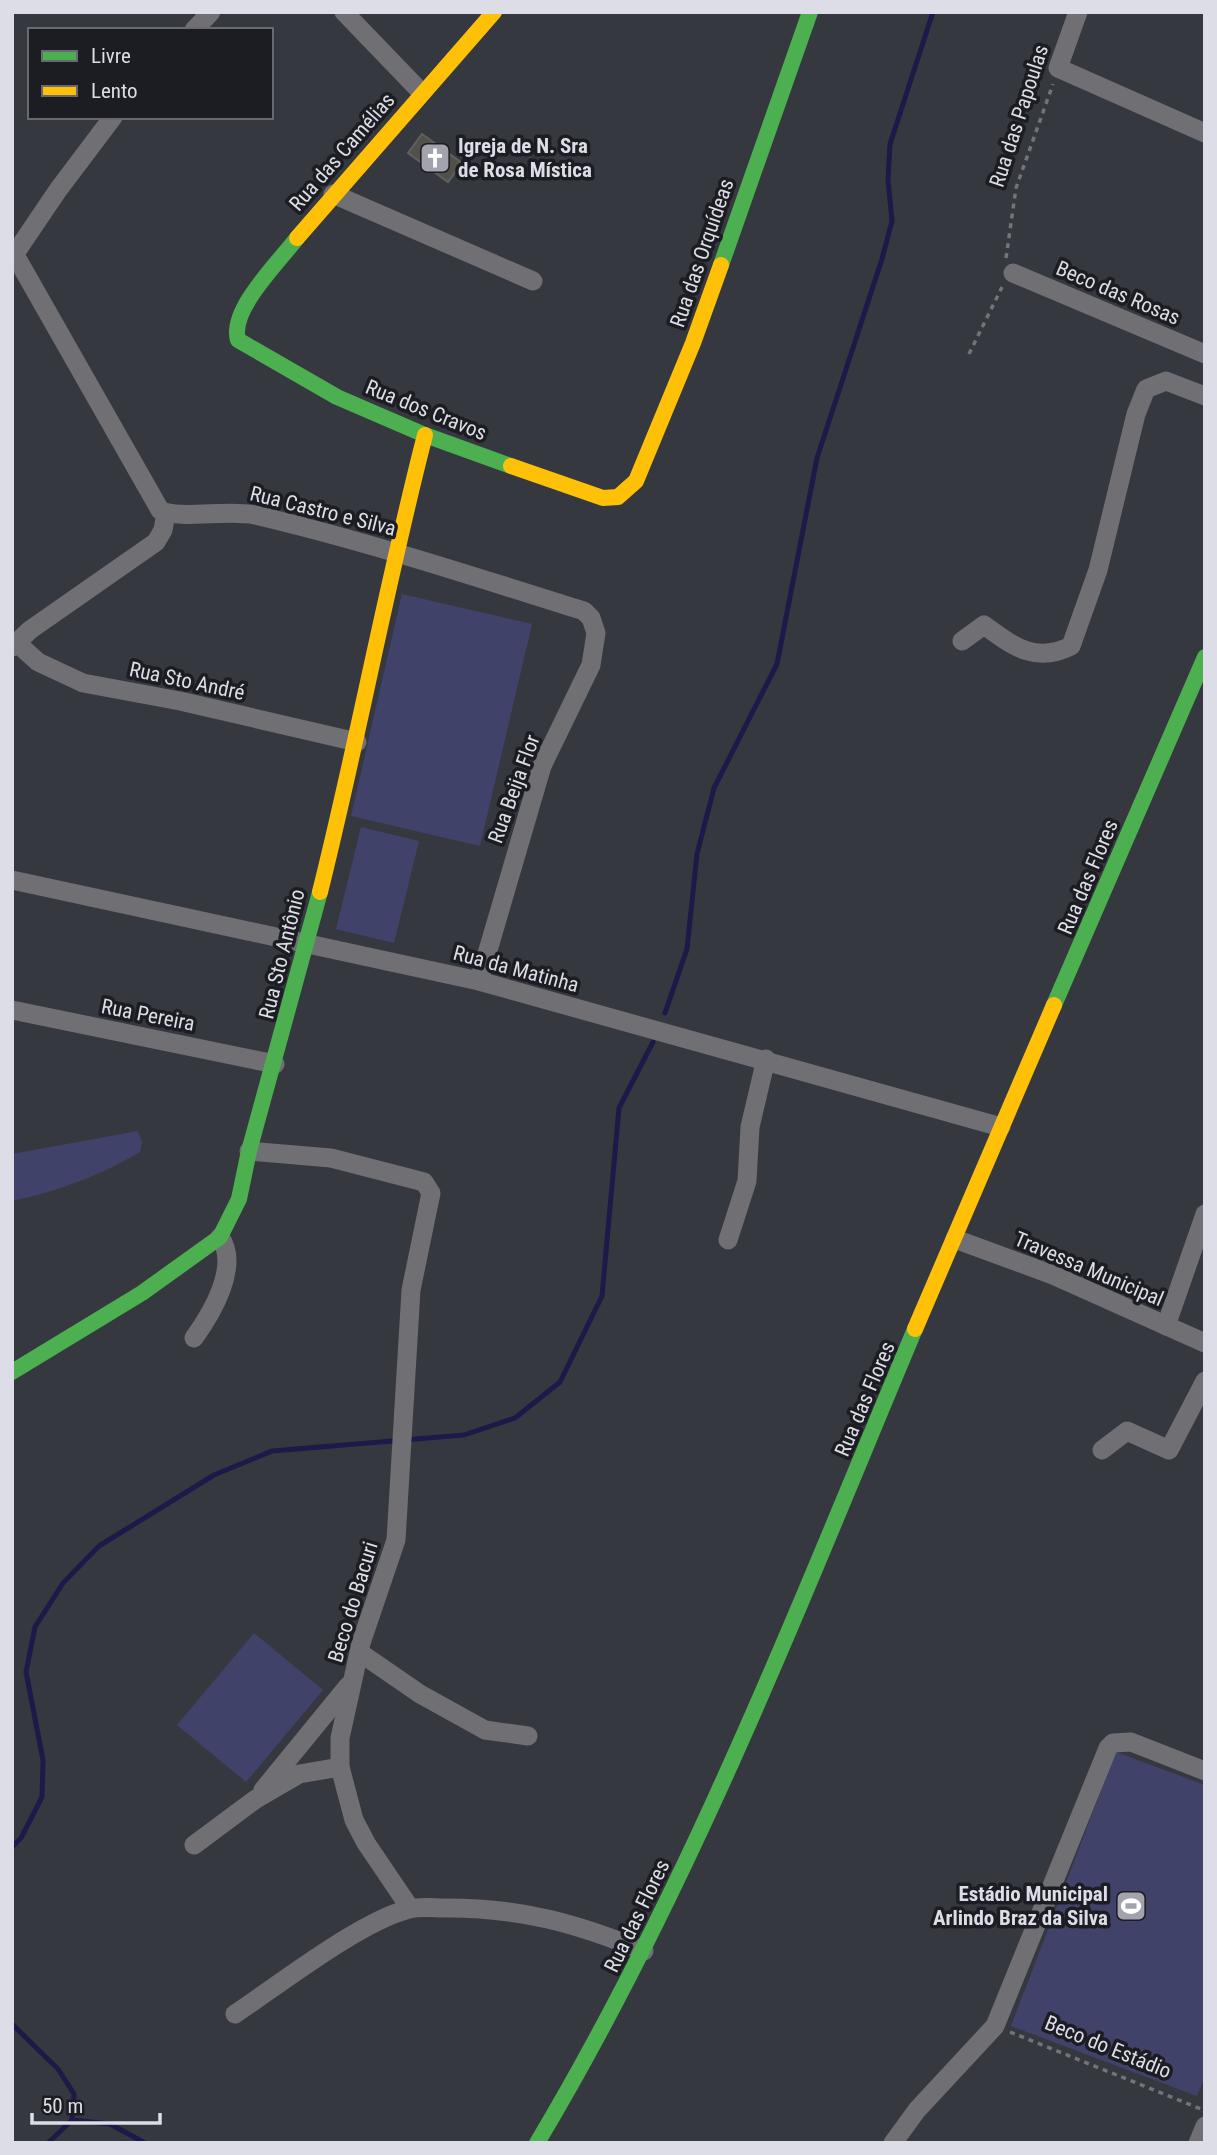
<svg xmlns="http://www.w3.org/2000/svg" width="1217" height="2155" font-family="'Roboto Condensed',sans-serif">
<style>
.green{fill:#41426a}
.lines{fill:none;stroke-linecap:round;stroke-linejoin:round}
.stream{stroke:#1d1948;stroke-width:5}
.building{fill:#515149;stroke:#5f5f5f;stroke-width:2}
.path{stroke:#727477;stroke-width:3.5;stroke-dasharray:5 5;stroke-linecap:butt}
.street{stroke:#6f6f74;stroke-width:19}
.fast{stroke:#4caf50;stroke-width:16}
.slow{stroke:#ffc107;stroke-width:16}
.labels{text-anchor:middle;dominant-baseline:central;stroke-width:7;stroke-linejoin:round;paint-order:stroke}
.street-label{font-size:21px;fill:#dcdde7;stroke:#1c1c23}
.poi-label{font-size:21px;font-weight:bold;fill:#dcdde7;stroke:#1c1c23;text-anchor:start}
</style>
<rect width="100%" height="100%" fill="#363840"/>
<g class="green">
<path d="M402,594L532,624L480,846L351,816Z"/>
<path d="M361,827L419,841L394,943L336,929Z"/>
<path d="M138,1131L142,1142L140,1152C99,1176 59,1191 12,1201V1154Z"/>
<path d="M254,1633L323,1690L246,1782L177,1725Z"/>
<path d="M1116,1752L1205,1785V2076L1197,2096L1011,2026Z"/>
</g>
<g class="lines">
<g class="stream">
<path d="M665,1013L687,949L697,854L714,788L777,664L817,458L882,259L892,221L888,180L890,144L933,12"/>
<path d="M12,1847L21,1838L42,1797L43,1760L26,1672L35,1627L63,1583L99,1546L214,1475L272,1451L464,1435L515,1418L560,1382L602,1296L619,1108L653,1042"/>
<path d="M12,2024L58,2069L74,2094L72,2120L48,2143"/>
<path d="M72,2120L110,2124L145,2143"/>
</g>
</g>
<path class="building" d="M422,134L462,163L448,182L408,153Z"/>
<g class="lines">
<g class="path">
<path d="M1006,258L1016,188L1053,84"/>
<path d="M969,354L1002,287"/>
<path d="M1010,2032L1201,2109"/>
</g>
<g class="street">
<path d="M344,12L421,92"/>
<path d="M1078,12L1058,68L1205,133"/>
<path d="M194,30L211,12"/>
<path d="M333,194L533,281"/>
<path d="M15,255L160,510C178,520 228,509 255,515C366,541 475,577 584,611L591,618L596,633L591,665L542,766L479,981"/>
<path d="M12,258L58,190L113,117"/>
<path d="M1013,273L1205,354"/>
<path d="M962,641L984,625C1013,646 1035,664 1071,646L1098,570L1136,414L1146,389L1166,381L1205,396"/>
<path d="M17,643L38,662L83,683L180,701L357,742"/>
<path d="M12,647L30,630L156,542L163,530L166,513"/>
<path d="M12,880L479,981L1001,1127"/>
<path d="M12,1010L275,1064"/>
<path d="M249,1151L331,1158L424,1182L431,1193L411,1290L396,1540L361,1643L340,1738V1767L354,1820L366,1843L410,1908"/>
<path d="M955,1239L1053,1275L1205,1343"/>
<path d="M728,1240L747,1181L750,1127L766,1059"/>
<path d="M1166,1326L1205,1214"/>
<path d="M194,1338C212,1313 240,1266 220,1237"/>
<path d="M1102,1450L1127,1431L1169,1450L1205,1381"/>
<path d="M359,1652L420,1694L485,1730L528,1736"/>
<path d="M263,1790L348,1686"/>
<path d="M194,1845L256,1799L299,1774L340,1767"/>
<path d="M235,2014C280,1984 359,1922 409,1909C420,1906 435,1908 447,1908C521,1908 576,1923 644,1951"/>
<path d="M893,2143L917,2110L995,2026L1108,1748L1113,1743L1131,1742L1205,1771"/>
<path d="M1198,2143L1205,2126"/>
</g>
<g class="fast">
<path d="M297,238C279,262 229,310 238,340L337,397L425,435L511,466"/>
<path d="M721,265L810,12"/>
<path d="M1054,1005L1205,657"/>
<path d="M12,1372L142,1293L220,1237L239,1199L249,1151L320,892"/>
<path d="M537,2143C691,1885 799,1605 915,1329"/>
</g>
<g class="slow">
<path d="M297,238L494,12"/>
<path d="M511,466L603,498L618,497L636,481L693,343L721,265"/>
<path d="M320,892C358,740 386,586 425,435"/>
<path d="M915,1329L1054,1005"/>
</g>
</g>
<defs>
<g id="church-square" transform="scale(1.575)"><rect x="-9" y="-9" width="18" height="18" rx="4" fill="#a2a3ad" stroke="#1c1c23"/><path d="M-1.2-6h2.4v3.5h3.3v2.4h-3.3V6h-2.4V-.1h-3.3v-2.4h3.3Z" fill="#fff"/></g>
<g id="stadium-square" transform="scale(1.575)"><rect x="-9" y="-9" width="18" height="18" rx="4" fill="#a2a3ad" stroke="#1c1c23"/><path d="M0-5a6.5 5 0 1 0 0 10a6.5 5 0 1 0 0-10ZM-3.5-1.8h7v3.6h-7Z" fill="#fff"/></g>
</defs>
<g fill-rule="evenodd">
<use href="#church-square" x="435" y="158"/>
<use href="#stadium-square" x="1131" y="1906"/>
</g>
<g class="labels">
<g class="street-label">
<text transform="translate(1019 116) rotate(-72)">Rua das Papoulas</text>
<text transform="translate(342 152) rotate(-49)">Rua das Camélias</text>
<text transform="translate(702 253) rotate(-71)">Rua das Orquídeas</text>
<text transform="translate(1118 293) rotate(23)">Beco das Rosas</text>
<text transform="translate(426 410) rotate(22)">Rua dos Cravos</text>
<text transform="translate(323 511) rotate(14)">Rua Castro e Silva</text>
<text transform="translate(187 681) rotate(12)">Rua Sto André</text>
<text transform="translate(514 789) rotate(-70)">Rua Beija Flor</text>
<text transform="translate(1088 877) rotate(-67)">Rua das Flores</text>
<text transform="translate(282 954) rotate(-76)">Rua Sto Antônio</text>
<text transform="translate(516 969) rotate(15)">Rua da Matinha</text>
<text transform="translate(148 1015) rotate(11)">Rua Pereira</text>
<text transform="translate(1089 1269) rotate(23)">Travessa Municipal</text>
<text transform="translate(865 1399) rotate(-67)">Rua das Flores</text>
<text transform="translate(353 1602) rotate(-73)">Beco do Bacuri</text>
<text transform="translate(637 1916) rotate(-64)">Rua das Flores</text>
<text transform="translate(1108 2047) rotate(22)">Beco do Estádio</text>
</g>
<g class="poi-label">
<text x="458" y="146">Igreja de N. Sra<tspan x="458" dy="24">de Rosa Mística</tspan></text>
<text x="1108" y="1894" text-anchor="end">Estádio Municipal<tspan x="1108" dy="24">Arlindo Braz da Silva</tspan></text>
</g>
</g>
<rect width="1217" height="2155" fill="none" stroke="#dcdde7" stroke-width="28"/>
<rect x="28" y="28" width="245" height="91" fill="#1c1c23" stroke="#696971" stroke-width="2"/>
<rect x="42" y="51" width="35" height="10" fill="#4caf50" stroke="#696971" stroke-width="2"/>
<text x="91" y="63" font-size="21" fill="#dcdde7">Livre</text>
<rect x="42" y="86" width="35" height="10" fill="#ffc107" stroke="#696971" stroke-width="2"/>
<text x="91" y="98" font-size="21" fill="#dcdde7">Lento</text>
<path d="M32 2113v10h128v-10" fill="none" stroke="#dcdde7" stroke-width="3.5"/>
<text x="42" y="2113" font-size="21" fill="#dcdde7" stroke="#1c1c23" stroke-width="5" paint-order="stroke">50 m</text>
</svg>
